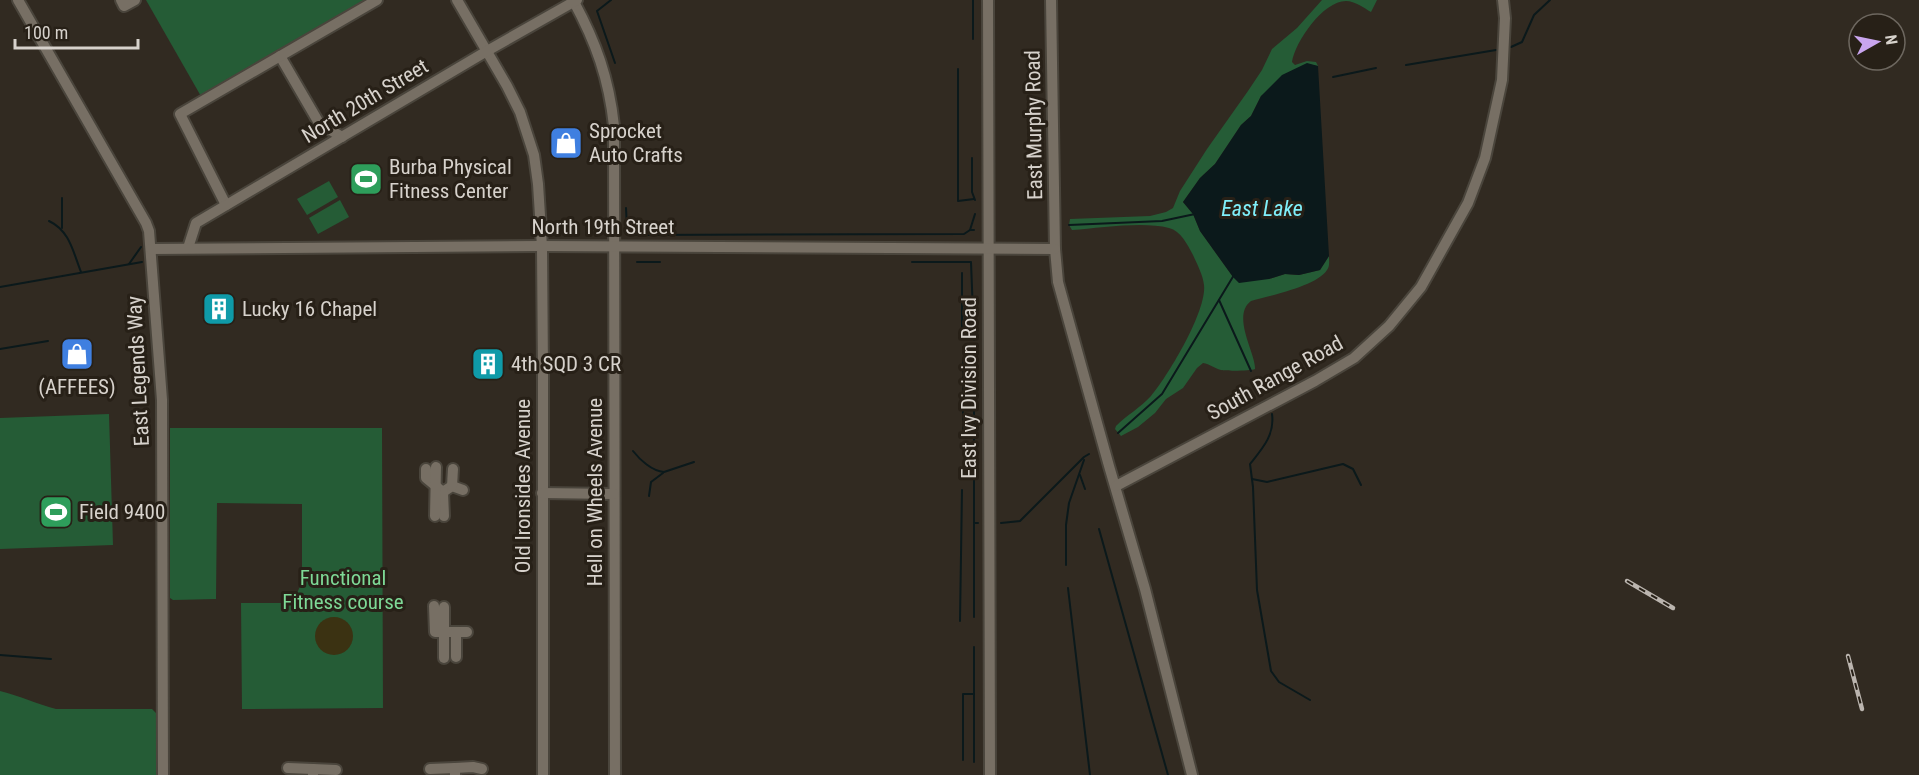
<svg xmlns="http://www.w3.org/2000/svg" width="1919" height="775" font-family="'Roboto Condensed',sans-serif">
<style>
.green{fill:#255c36}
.sand{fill:#3b3212}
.water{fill:#0b191b}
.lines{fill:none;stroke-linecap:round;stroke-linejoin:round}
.stream{stroke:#0b191b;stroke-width:2}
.minor-casing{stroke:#4a453c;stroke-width:14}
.minor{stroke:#776f64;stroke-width:10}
.rail-casing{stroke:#bbb5af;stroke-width:4.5}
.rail{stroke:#272017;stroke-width:2;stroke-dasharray:7;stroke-linecap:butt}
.labels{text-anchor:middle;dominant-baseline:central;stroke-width:6;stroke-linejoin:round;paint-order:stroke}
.street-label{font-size:21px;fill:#d7d2cc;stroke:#272017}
.poi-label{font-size:21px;fill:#d7d2cc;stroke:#272017;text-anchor:start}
.park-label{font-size:21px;fill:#7ed996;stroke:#272017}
.water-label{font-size:22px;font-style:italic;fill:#7feffa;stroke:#272017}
</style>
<rect width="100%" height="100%" fill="#312a21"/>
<g class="green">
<path d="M146,0H371L202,98Z"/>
<path d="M1322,0H1377L1371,12C1364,8 1355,1 1346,1C1323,1 1295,42 1292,62L1295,65L1307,61L1316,62L1318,66L1307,64L1261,96L1251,116L1241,125L1215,164L1200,178L1183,202L1193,214L1200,231L1233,277L1269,279L1285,274L1299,275L1320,270L1329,256C1329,261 1330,266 1327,270C1317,286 1269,296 1251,301C1231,316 1256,354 1255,369C1251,371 1226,371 1221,370C1214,368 1210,364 1203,363L1197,368L1183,388L1166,399L1155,413L1138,427L1121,436L1115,429L1116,426C1127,415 1140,408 1151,396C1168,376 1207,311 1204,285C1203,275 1197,264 1193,255C1187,244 1181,231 1169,228C1143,221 1100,228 1072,230L1069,225L1070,219L1150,216L1166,212L1173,208L1180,191L1207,149L1248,91L1262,70L1272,49L1297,28Z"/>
<path d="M329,181L338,197L307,215L297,199Z"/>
<path d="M340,200L349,217L318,234L309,218Z"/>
<path d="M109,414L113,545L0,549V418Z"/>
<path d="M170,428H382L383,708L242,709L241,603H283L296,596L302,581V504L217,503L216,599L173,600L170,598Z"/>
<path d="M0,691C20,696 37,704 56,709H152L157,714V775H0Z"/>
</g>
<circle class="sand" cx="334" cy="636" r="19"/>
<path class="water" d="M1307,63L1318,66L1329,256L1320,270L1299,275L1285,274L1269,279L1239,283L1233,277L1200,231L1193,214L1183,202L1200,178L1215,164L1241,125L1251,116L1261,96L1282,75Z"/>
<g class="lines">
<g class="stream">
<path d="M611,0L597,11L615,63"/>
<path d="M973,0V39"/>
<path d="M1511,47L1522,42L1534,15L1550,0"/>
<path d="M1406,65L1496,50"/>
<path d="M958,69V201L974,199"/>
<path d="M1333,77L1376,68"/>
<path d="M972,158V192L975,200"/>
<path d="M62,198V228"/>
<path d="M626,208L627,228"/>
<path d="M49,221C70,231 73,252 81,272"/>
<path d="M1069,225L1162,221L1195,214"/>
<path d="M602,228H605"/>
<path d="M625,228L633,234L640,235L964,234L970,230"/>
<path d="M974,230H970L975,214"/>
<path d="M637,262H660"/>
<path d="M912,262H971L974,340"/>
<path d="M129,264L141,247"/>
<path d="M962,273V339L974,338"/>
<path d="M0,287L142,262"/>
<path d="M1219,300L1251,371"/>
<path d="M0,349L48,341"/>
<path d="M974,360V523H978"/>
<path d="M963,361V429H973"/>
<path d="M1272,414C1275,435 1262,449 1250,464L1253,487L1257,590L1271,671L1279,682L1310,700"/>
<path d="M1118,433L1162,394L1234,275"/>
<path d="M961,447L973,448"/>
<path d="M633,451C640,460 652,471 664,472L694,462"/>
<path d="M1080,475L1085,489"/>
<path d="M1252,479L1267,482L1343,464L1353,469L1361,485"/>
<path d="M649,496L651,482L663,473"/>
<path d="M974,523V617"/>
<path d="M1001,523L1020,521L1084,457L1089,454"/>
<path d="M1099,529L1168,775"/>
<path d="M1066,565V525L1069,503L1084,460"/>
<path d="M1068,588L1090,775"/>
<path d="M960,621L962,490"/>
<path d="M974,647V762"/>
<path d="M0,655L51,659"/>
<path d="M963,760V694H974"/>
</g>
<g class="minor-casing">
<g id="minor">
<path d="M18,0L146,223L149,231L162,400L163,775"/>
<path d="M121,0L124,6L135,0"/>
<path d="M457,0L507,86L520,112L534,155L538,184L542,247L543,372V775"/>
<path d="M573,0C596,42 609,79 614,126L615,775"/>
<path d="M988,0L990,775"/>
<path d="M1051,0L1055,249L1058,282L1109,466L1145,589L1192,775"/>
<path d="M280,56L319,123L342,137"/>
<path d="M226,205L180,114L377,0"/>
<path d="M188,248L196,223L487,51L577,0"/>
<path d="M151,249L540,246L1055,249"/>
<path d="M426,469V478L443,492L452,486L463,490"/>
<path d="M452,486L453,469"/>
<path d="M1116,486L1315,381L1354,358L1389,326L1421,287L1468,203L1485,158L1502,80L1505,18L1503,0"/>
<path d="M443,492L444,516"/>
<path d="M542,493L614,494"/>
<path d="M435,516L436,467"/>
<path d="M434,606L435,632H467"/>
<path d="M444,607V658"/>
<path d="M456,632V657"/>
<path d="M288,768L313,769"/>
<path d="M455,768L473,767L482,769"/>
<path d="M430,769L455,768V775"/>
<path d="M313,775V769L336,770"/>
</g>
</g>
<use href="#minor" class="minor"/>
<g class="rail-casing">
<g id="rail">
<path d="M1627,581L1673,608"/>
<path d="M1848,656L1862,709"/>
</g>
</g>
<use href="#rail" class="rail"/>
</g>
<defs>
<g id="shop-square" transform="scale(1.725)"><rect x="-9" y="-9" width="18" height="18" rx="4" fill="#3f7fe0" stroke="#272017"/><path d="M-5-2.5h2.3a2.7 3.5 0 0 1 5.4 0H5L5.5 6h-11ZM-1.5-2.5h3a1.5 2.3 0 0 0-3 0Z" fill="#fff"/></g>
<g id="stadium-square" transform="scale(1.725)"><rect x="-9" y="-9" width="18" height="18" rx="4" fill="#2e9e5b" stroke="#272017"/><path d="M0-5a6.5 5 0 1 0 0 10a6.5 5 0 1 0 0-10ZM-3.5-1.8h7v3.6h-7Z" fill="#fff"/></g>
<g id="building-square" transform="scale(1.725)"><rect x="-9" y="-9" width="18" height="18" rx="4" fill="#0f9aa8" stroke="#272017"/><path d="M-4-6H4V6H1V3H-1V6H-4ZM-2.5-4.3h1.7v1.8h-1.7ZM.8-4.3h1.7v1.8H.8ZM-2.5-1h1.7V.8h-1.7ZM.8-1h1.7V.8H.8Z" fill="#fff"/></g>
</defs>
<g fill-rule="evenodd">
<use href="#shop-square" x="566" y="143"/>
<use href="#stadium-square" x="366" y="179"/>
<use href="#building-square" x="219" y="309"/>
<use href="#shop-square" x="77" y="354"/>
<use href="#building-square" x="488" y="364"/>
<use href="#stadium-square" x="56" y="512"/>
</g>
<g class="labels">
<g class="street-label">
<text transform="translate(365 101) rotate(-31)">North 20th Street</text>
<text transform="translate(1034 125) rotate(-91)">East Murphy Road</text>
<text x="603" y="227">North 19th Street</text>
<text transform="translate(138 371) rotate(-93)">East Legends Way</text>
<text transform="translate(1275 378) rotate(-29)">South Range Road</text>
<text transform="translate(969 388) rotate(-90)">East Ivy Division Road</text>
<text transform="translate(523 486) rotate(-90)">Old Ironsides Avenue</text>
<text transform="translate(595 492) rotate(-90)">Hell on Wheels Avenue</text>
</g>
<g class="poi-label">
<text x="589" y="131">Sprocket<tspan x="589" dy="24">Auto Crafts</tspan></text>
<text x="389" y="167">Burba Physical<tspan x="389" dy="24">Fitness Center</tspan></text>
<text x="242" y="309">Lucky 16 Chapel</text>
<text x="511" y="364">4th SQD 3 CR</text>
<text x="77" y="387" text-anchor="middle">(AFFEES)</text>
<text x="79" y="512">Field 9400</text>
</g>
<g class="park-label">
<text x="343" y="578">Functional<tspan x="343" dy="24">Fitness course</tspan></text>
</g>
<g class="water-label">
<text x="1262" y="208">East Lake</text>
</g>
</g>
<g transform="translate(1877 42) rotate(81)"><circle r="28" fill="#272017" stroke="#6d675f" stroke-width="1.5"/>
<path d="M0-4.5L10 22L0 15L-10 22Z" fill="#c9a5ee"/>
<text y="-9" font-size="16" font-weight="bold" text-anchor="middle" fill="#d7d2cc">N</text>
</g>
<path d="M15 39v9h123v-9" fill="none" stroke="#d7d2cc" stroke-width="3"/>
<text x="24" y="39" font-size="18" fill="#d7d2cc" stroke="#272017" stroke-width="4.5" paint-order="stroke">100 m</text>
</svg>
